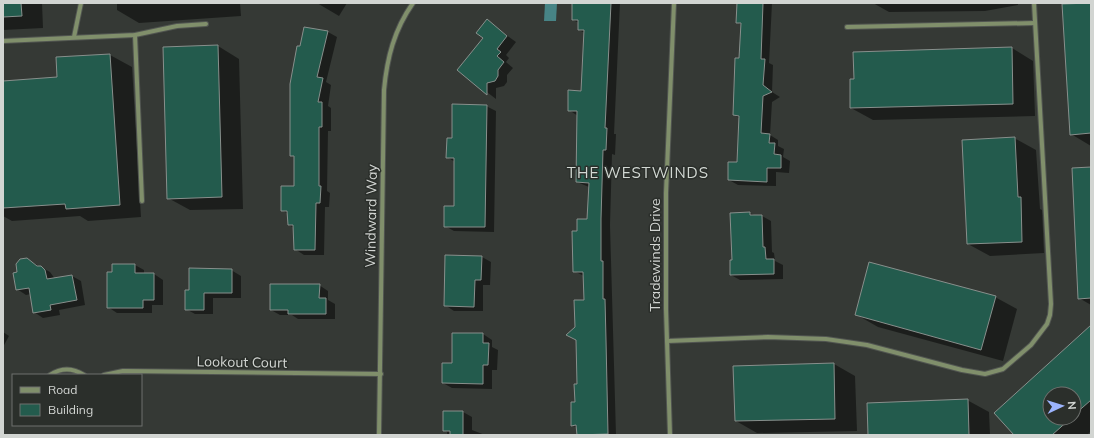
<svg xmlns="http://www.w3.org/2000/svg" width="1094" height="438" font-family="Mulish,sans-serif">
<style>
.water{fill:#478486}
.shadow{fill:#0007;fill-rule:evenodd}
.building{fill:#235b4d;stroke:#888f8c}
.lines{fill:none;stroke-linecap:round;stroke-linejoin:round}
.street-casing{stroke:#515551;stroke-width:6}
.street{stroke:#808f6b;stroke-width:4}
.labels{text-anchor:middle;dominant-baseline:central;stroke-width:3;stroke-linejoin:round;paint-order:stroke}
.street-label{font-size:14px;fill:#d2d5d2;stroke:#2b2f2b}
.neighbourhood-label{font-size:15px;letter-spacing:1px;fill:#d2d8d3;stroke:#2b2f2b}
</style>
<rect width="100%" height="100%" fill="#353935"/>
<path class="water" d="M545,3H557L556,21H544Z"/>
<g class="shadow">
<path d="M3,3H42L43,28L3,30Z"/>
<path d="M117,3H240L241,16L139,23L117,10Z"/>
<path d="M317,3H347L339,16Z"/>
<path d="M573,3H620L614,134H616L615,155L612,154L610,225L616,435H579L577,428L572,425L578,385L576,327L585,301L584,276L574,271L578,233L588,220L589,187L577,182L578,116L569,110L582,92L585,33L579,30V23L573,20Z"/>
<path d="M738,3H772L769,63L773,65L772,92L780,97L772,102L770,135L778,140V146L784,149L783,157L790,161L789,173L776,172V186L738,185L729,180L737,164L739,118L734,115L742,25L737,22Z"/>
<path d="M873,3H1018V5L985,11L889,12Z"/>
<path d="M1091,3V146L1071,134Z"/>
<path d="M487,21L516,42L506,55L509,58L506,62L513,68L507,75V82L504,86L496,88V99L458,70L484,38Z"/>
<path d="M328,32L337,37L326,82L331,85L328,106L331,108V131H328L327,191L330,193L329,207H325L324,255H304L295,249L294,228L289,225L288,214L282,210L296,187L295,158L291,155L301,47Z"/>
<path d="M218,46L239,59L243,209L190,210L168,198Z"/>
<path d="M1012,48L1033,61L1035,116L873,120L851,108Z"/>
<path d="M110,55L132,67L141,217L88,221L80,216L12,221L3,216V82L58,78L57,58Z"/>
<path d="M486,106L496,111L494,232L454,231L445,226L455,207V162L447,157L452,139Z"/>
<path d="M1014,138L1036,150L1040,209L1042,210L1044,253L990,256L968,244Z"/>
<path d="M1091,168V305L1079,298Z"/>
<path d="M750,213L756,216H762L771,221L772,252L774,253L775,261L783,265V279L740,280L731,275L733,261Z"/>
<path d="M482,257L491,262L490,285H483V311H454L445,305Z"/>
<path d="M26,259L50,272L55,279L72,276L81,281L85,305L59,310L60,315L43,318L34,312L31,294L26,295L17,289L18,273Z"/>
<path d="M135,265L144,270V274H154L163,280V305H152V313H117L108,307L113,273Z"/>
<path d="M231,270L241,276V298H213V314H195L186,309L190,291Z"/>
<path d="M319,285L328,291V300L335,304V319H298L292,315H280L271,310Z"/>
<path d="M995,297L1017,309L1003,361L878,327L857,315Z"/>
<path d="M1091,326V431L1087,435H1015ZM1050,394H1074V418H1050Z"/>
<path d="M3,332L9,336L3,347Z"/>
<path d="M453,334H483L492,340V347L498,350L497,370H492V389L452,388L443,383L453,364Z"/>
<path d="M834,364L855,376L857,431L757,433L736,421Z"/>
<path d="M967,400L989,412L990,435H869Z"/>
<path d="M444,412H463L472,417V430L485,435H447V432L444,430Z"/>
</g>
<g class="building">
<path d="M3,3H21L22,16L3,17Z"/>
<path d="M572,3H611L605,128H607L606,150H603L601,219V261H603V299H605L606,340L608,434L577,435L576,425L571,426V402H575L574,384H577L576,340L566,335L575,327L574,300H584L583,272H573L572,231H577V219H587L589,183L576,182L577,111H568V90L581,91L584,30H578V20H572Z"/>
<path d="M737,3H763L761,59H765L763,85L772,92L763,96L761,133L770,134L769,143H775L774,154L781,155V168H767V182L728,180V162H737L739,116L733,115L735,58H739L741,23H736Z"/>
<path d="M1091,3V133L1070,135L1062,4Z"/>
<path d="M487,19L507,36L497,49L501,52L497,56L504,62L498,70V76L495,81L487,83V95L457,70L483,38L476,33Z"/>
<path d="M304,27L328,31L317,77L323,78L318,102H322V127H319V186H321L320,203H316L315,250H294L293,225H288L287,211H281V186H294V156H290V84L297,46H300Z"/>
<path d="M218,45L222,197L167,199L163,47Z"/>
<path d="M1012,47L1013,104L850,108V79H854L853,52Z"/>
<path d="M110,54L120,205L66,209L65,204L3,208V81L57,77L56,57Z"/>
<path d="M452,104L487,105L485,227H444V206H454V158H446L447,138H452Z"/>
<path d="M1015,137L1018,197H1021L1022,242L967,244L962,140Z"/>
<path d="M1091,167V298L1078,299L1072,168Z"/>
<path d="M750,212V215H762L763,247H765L766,259H774V274L730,275V260H732L730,213Z"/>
<path d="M445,255L482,256L481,280H475L474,307L444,306Z"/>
<path d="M27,258L37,266H41L45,270L47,279L72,275L77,300L50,305L51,310L33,313L29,288L16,290L13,273L17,272L16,264L20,259Z"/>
<path d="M869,262L996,296L981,350L855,315Z"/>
<path d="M112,264H135V273H154V300H143V308H107V272H112Z"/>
<path d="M189,268L232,269V293H204V310H185V290H189Z"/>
<path d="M270,284H320L319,298H326V314H288V310H270Z"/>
<path d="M1091,325V400L1074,415V394H1050V418H1071L1052,435H1014L994,413Z"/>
<path d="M452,333H483V343H489L488,365H483V384L442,383V363H452Z"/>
<path d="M834,363L835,419L735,421L733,366Z"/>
<path d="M968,399L969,435H868L867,403Z"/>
<path d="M443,411H463V435H450V431H443Z"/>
</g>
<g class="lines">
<g class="street-casing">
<g id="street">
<path d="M847,27L1035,23"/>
<path d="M135,35L142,201"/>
<path d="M74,37L81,3"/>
<path d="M3,41L135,35L177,26L206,24"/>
<path d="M667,341L768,337L826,339L867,345L962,370L985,374L1003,369L1031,345L1047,324L1050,315L1051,304L1034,3"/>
<path d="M50,375C62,367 73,368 84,375"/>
<path d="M104,375L123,371L381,374"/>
<path d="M379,435L384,90C387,58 394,30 413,3"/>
<path d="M670,435L666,309V193L674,3"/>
</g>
</g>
<use href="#street" class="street"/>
</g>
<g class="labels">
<g class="street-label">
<text transform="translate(371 216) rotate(-89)">Windward Way</text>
<text transform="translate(655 255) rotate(-90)">Tradewinds Drive</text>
<text transform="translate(242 362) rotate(1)">Lookout Court</text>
</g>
<g class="neighbourhood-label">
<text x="638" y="172">THE WESTWINDS</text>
</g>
</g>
<rect width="1094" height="438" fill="none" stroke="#d2d5d2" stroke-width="8"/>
<rect x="12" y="374" width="130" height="52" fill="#2b2f2b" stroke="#6e716e"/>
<rect x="20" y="387" width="20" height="6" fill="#808f6b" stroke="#6e716e"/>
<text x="48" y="394" font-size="12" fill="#d2d5d2">Road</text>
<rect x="20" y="404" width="20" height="12" fill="#235b4d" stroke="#6e716e"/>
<text x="48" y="414" font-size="12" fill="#d2d5d2">Building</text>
<g transform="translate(1062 406) rotate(86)"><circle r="19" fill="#2b2f2b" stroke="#6e716e"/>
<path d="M0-3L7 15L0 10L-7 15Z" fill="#9cb4fd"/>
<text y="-6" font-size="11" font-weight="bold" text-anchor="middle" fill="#d2d5d2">N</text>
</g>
</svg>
